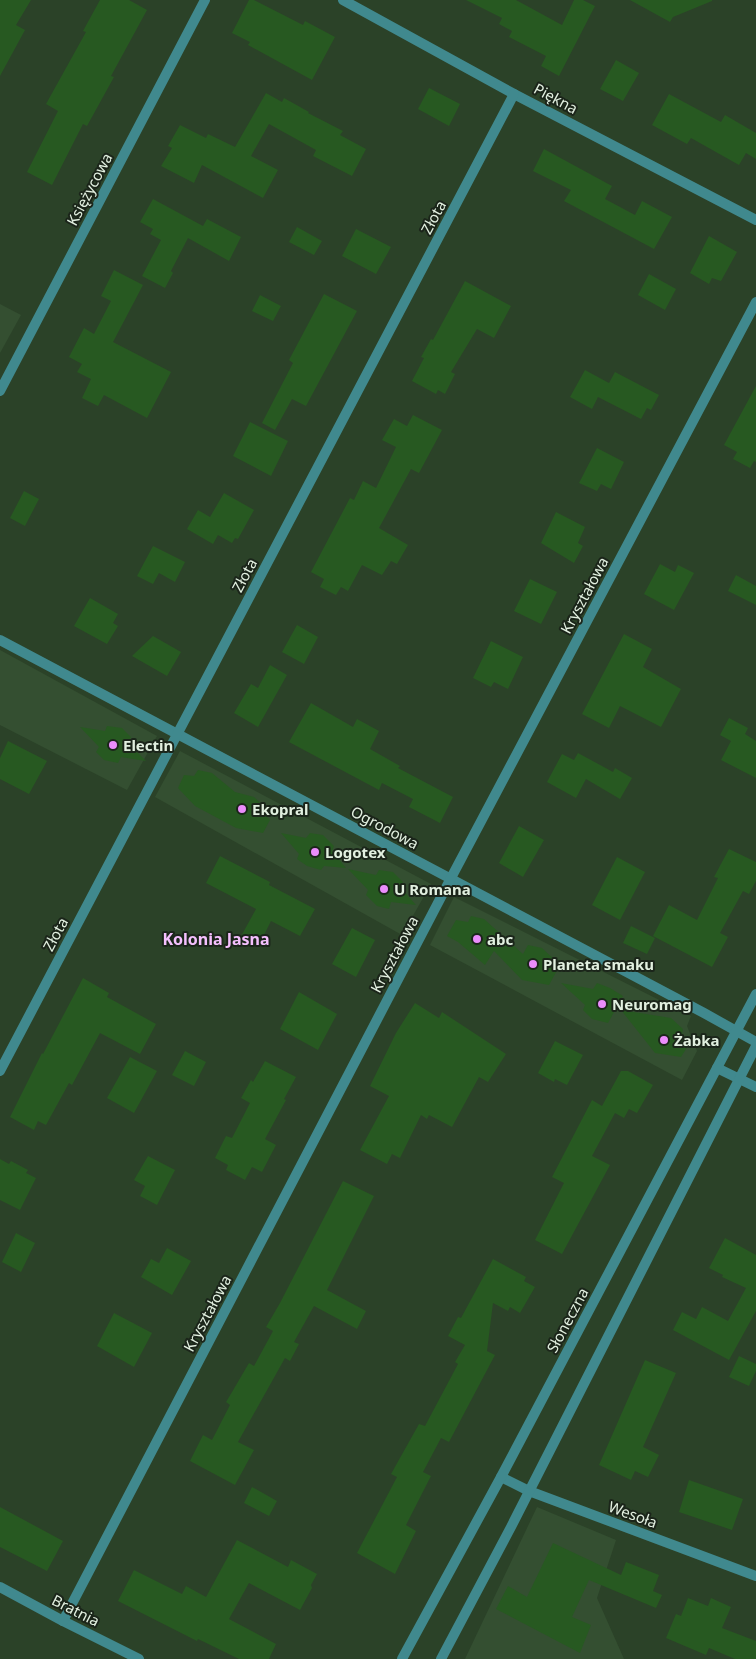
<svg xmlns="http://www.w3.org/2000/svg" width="756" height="1659" font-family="'Noto Sans',sans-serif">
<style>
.built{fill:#344f31}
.building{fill:#275921}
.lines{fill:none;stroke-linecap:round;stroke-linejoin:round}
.minor{stroke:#40898e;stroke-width:10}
.poi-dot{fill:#eb8dfb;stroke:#1b251a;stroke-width:2}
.labels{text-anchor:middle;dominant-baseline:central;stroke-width:4;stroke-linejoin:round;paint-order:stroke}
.street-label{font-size:15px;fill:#e2f0e0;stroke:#1b251a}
.poi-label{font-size:15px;font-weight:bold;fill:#e2f0e0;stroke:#1b251a;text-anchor:start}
.neighbourhood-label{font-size:16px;font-weight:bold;fill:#f5c0fe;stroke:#1b251a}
</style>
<rect width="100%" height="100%" fill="#2b4228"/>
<g class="built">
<path d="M0,304L21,315L0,353Z"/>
<path d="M0,650L157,736L127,790L0,725Z"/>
<path d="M180,751L431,884L402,935L155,797Z"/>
<path d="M454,897L691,1016L687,1026L697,1051L682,1080L430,945Z"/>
<path d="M537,1507L616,1540L597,1598L624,1659H465Z"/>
</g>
<g class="building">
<path d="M0,0H31L16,25L25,30L0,76Z"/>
<path d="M100,0H129L147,10L111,76L114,77L87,126L83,124L52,185L27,172L58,111L46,104L86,32L83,31Z"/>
<path d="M249,0H254L303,25L305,21L335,37L312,80L248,45L250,42L232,33Z"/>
<path d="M466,0H516L562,25L574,0H583L595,6L559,76L541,66L546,56L509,37L512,31L499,24L502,18Z"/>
<path d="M630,0H712V1L673,17L670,22Z"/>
<path d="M616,60L639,73L623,101L600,89Z"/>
<path d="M429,88L460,104L449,126L418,109Z"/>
<path d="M266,93L282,102L284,98L309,112L308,113L343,131L340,135L366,149L352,176L313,156L316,150L269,124L251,156L278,170L263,198L202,165L194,183L161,166L172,148L168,146L180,125L206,138L208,134L235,147Z"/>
<path d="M669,94L721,122L725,115L756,133V159L746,153L739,165L691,138L687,144L652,125Z"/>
<path d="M544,149L612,186L605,199L635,215L642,201L672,217L654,249L564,201L571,190L533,171Z"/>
<path d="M153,199L203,226L207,219L241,237L229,261L188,238L171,271L173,273L165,288L142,276L161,240L150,234L153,229L140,222Z"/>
<path d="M297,227L322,241L314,255L289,242Z"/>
<path d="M356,229L391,247L376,274L342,256Z"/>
<path d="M709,236L737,252L721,281L712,278L709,284L690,273Z"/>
<path d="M114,270L143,285L113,342L171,372L147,418L104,395L98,406L82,398L91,379L77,372L82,364L69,357L84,328L94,334L111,301L101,296Z"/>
<path d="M649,274L676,289L665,310L638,295Z"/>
<path d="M465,281L511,306L494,338L477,329L451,372L455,374L445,394L438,390L436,394L412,381L424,358L421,357L431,339L433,340Z"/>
<path d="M324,294L357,311L306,406L292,399L275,430L262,423L293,363L289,360Z"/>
<path d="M260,295L281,306L273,321L252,311Z"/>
<path d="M585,370L609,383L615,372L659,395L651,410L647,408L641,419L598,397L592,409L570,397Z"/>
<path d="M756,386V462L754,461L750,468L733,459L737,452L724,445Z"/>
<path d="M413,415L442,430L419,473L411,469L379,528L408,545L397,564L391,561L382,575L362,565L348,591L341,587L336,595L320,587L324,579L311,572L350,498L354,500L363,481L376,488L396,447L382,440L394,419L407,426Z"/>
<path d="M250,422L288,441L271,476L233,456Z"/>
<path d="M597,448L624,462L611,489L601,484L597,491L579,483Z"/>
<path d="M24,491L39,499L25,526L10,518Z"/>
<path d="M224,493L254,510L238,539L235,538L232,543L218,535L213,544L187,529L198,510L210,517Z"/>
<path d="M556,512L585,527L578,543L583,546L574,563L541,543Z"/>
<path d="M153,546L185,562L175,582L159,573L153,584L137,576Z"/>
<path d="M660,564L675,572L678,565L694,573L674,610L644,594Z"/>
<path d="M736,575L756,586V605L728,591Z"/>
<path d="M530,579L557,592L541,624L514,611Z"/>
<path d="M90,598L118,614L113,623L118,626L107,644L74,626Z"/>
<path d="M297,625L318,637L304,664L282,652Z"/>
<path d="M624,634L652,649L643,667L681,689L661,727L620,706L609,728L582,714Z"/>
<path d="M153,636L181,652L167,676L132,656Z"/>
<path d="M491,641L523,657L508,689L494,682L491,687L473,678Z"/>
<path d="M270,665L287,675L258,727L234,713L251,684L258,688Z"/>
<path d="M311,703L353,727L357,719L379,731L370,749L400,766L398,768L453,797L440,823L409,807L413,799L382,783L379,790L289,742Z"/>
<path d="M729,718L748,728L745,734L756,741V778L721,760L731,741L720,735Z"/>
<path d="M107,726L122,728L131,737L128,743L146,761L121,757L118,763L104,760L96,752L99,747L80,727L105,731Z"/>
<path d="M8,741L47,761L29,794L0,779V758Z"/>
<path d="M578,753L613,772L615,768L632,778L620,799L586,779L576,798L547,782L562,754L574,760Z"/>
<path d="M198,770L212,773L235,792L254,797L265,807L262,812L270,820L263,833L236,828L195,806L178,788L184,775L194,776Z"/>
<path d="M519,826L544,840L523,877L499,863Z"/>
<path d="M281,833L306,838L310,833L323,835L334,846L332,851L346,868L324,866L321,870L307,866L297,859L299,854Z"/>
<path d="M729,849L756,862V881L749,894L743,891L720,933L728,937L712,967L653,936L669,905L697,920L718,878L714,877Z"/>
<path d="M220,856L270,882L269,885L315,909L300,936L271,921L258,947L240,938L256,909L206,883Z"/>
<path d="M617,857L645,872L620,920L592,905Z"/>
<path d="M348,869L376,875L379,870L393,872L403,882L401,888L416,905L391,902L389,909L377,906L366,895L368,890Z"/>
<path d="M471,916L484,919L523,954L528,945L542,948L560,965L549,985L522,980L494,951L485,965L458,942L447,936L456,920L468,922Z"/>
<path d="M631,926L655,938L647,954L623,943Z"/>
<path d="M352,928L375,940L356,977L332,964Z"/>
<path d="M83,978L109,993L107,997L156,1024L140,1054L100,1033L72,1085L69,1083L46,1125L38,1121L34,1130L10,1117L42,1053L43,1054Z"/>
<path d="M561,983L593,989L597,983L610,988L623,996L608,1023L592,1019L583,1010L585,1005Z"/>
<path d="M299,992L337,1014L318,1050L280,1029Z"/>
<path d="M415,1003L439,1018L442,1012L506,1054L488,1082L479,1077L452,1127L429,1115L427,1119L421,1115L400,1158L392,1154L387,1164L360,1150L389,1096L370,1086L396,1033Z"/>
<path d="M621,1010L671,1018L683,1029L682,1033L688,1046L681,1057L655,1053Z"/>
<path d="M555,1041L583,1055L567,1085L555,1079L554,1082L538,1073Z"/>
<path d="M185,1051L206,1062L194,1086L172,1075Z"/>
<path d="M130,1057L157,1071L134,1113L107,1098Z"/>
<path d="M265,1061L296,1077L284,1099L286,1100L265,1139L276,1145L262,1172L252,1167L245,1180L226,1170L228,1165L215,1158L226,1136L232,1138L250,1103L241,1098L251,1080L253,1082Z"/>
<path d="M621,1071H628L653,1085L637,1113L629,1109L624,1118L615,1113L592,1156L610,1165L562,1254L535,1240L564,1183L552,1177L592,1100L602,1106Z"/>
<path d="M148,1156L175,1170L157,1205L140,1196L145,1186L134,1180Z"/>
<path d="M0,1159L9,1164L11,1161L28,1170L26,1173L36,1178L20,1210L0,1200Z"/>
<path d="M343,1181L374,1196L327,1290L366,1311L357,1329L314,1306L294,1342L299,1344L290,1361L285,1358L238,1442L254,1450L235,1485L190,1461L203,1435L212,1440L230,1405L226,1402L232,1392L249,1363L254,1366L273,1331L266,1327L280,1303Z"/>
<path d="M16,1233L35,1243L21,1272L2,1262Z"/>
<path d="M725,1238L756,1255V1311L729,1360L673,1330L682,1312L696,1319L702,1307L728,1321L746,1288L722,1277L723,1275L709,1268Z"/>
<path d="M167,1248L191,1261L172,1295L141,1277L151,1259L159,1263Z"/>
<path d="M493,1259L526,1277L524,1281L535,1287L520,1313L510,1307L508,1311L493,1303L487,1351L495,1355L449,1442L441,1438L423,1472L431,1476L406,1525L416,1531L395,1574L357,1553L397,1477L391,1474L419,1424L425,1426L458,1364L455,1362L465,1345L448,1336L458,1317L461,1318Z"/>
<path d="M114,1313L152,1333L134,1367L97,1346Z"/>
<path d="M739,1356L756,1364V1371L749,1386L729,1377Z"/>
<path d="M645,1360L676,1373L643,1447L659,1455L648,1477L635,1471L631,1480L599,1465Z"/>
<path d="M689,1480L743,1499L732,1530L679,1512Z"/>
<path d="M252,1487L277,1501L269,1516L244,1503Z"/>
<path d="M0,1507L63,1541L47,1571L0,1547Z"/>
<path d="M237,1540L288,1567L291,1560L317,1574L311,1585L312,1588L300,1610L249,1583L229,1619L276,1644L269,1659H239L198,1639L197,1641L118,1601L134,1570L182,1594L186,1586L206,1597Z"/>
<path d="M553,1543L621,1575L626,1562L659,1575L653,1591L662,1595L656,1608L589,1580L572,1617L591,1625L580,1653L496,1609L508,1586L527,1597Z"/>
<path d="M688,1598L708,1606L711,1598L731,1607L722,1628L756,1641V1659H735L709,1648L706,1655L666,1638L676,1614L681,1616Z"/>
</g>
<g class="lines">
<g class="minor">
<path d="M343,0L514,94L756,220"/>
<path d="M0,391L205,0"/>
<path d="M0,640L704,1013L756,1042"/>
<path d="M717,1068L756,1087"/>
<path d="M0,1071L514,94"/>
<path d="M501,1477L529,1491L756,1576"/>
<path d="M0,1587L63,1621L139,1659"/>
<path d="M63,1621L451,878L756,302"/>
<path d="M402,1659L501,1477L756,994"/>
<path d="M441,1659L511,1527L756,1046"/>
</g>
</g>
<g class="poi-dot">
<circle cx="113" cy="745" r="5"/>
<circle cx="242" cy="809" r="5"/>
<circle cx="315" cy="852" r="5"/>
<circle cx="384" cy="889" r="5"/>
<circle cx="477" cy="939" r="5"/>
<circle cx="533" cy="964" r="5"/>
<circle cx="602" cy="1004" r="5"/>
<circle cx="664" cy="1040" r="5"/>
</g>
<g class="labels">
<g class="street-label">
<text transform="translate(556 98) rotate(28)">Piękna</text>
<text transform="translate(89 189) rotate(-62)">Księżycowa</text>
<text transform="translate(433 217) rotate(-62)">Złota</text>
<text transform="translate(244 575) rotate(-62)">Złota</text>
<text transform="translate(584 595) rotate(-62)">Kryształowa</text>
<text transform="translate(385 827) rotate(28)">Ogrodowa</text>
<text transform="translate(55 934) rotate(-62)">Złota</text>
<text transform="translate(394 954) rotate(-62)">Kryształowa</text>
<text transform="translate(207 1313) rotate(-62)">Kryształowa</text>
<text transform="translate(567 1320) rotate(-62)">Słoneczna</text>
<text transform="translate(633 1514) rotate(20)">Wesoła</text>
<text transform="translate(76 1610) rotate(27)">Bratnia</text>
</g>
<g class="poi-label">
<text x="123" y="745">Electin</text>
<text x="252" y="809">Ekopral</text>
<text x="325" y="852">Logotex</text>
<text x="394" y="889">U Romana</text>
<text x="487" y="939">abc</text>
<text x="543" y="964">Planeta smaku</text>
<text x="612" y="1004">Neuromag</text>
<text x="674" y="1040">Żabka</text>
</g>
<g class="neighbourhood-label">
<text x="216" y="939">Kolonia Jasna</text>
</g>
</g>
</svg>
